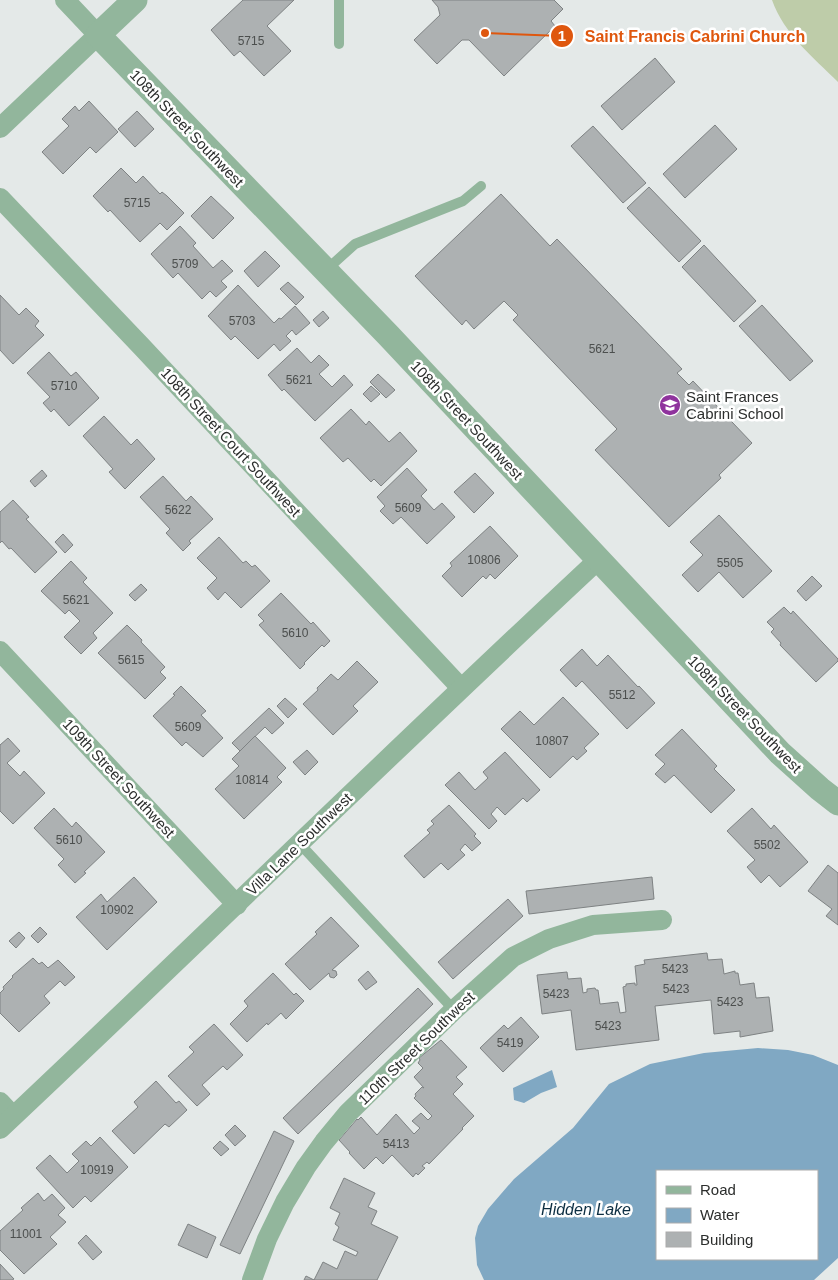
<svg xmlns="http://www.w3.org/2000/svg" width="838" height="1280" font-family="Arial,sans-serif">
<style>
.green{fill:#becca9}
.water{fill:#80a8c3;fill-rule:evenodd}
.building{fill:#adb1b2;stroke:#7e8283}
.lines{fill:none;stroke-linecap:round;stroke-linejoin:round}
.service{stroke:#92b69c;stroke-width:10}
.minor{stroke:#92b69c;stroke-width:20}
.tertiary{stroke:#92b69c;stroke-width:25}
.labels{text-anchor:middle;dominant-baseline:central;stroke-width:5;stroke-linejoin:round;paint-order:stroke}
.number-label{font-size:12px;fill:#4c4f4e}
.street-label{font-size:15px;fill:#2c2e2d;stroke:#fff}
.poi-label{font-size:15px;fill:#2c2e2d;stroke:#fff;text-anchor:start}
.water-label{font-size:16px;font-style:italic;fill:#0c2e42;stroke:#fff}
.leader{fill:none;stroke:#df570e;stroke-width:2}
.callout-dot{fill:#df570e;stroke:#fff;stroke-width:2}
.mark-label{font-size:15px;text-anchor:middle;font-weight:bold;fill:#fff}
.callout-label{font-size:16px;text-anchor:middle;font-weight:bold;fill:#df570e;stroke:#fff;stroke-width:5;stroke-linejoin:round;paint-order:stroke}
</style>
<rect width="100%" height="100%" fill="#e4e9e8"/>
<path class="green" d="M772,0H838V82C813,57 784,34 772,0Z"/>
<g class="water">
<path d="M758,1048L788,1050L813,1055L838,1065V1258L814,1280H484L477,1265L475,1238L478,1226L488,1209L514,1179L573,1128L609,1084L650,1064L704,1053ZM817,1171V1259H657V1171Z"/>
<path d="M552,1070L557,1087L541,1093L524,1103L514,1100L513,1088Z"/>
</g>
<g class="building">
<path d="M243,0H294L267,26L291,51L264,76L240,51L234,56L211,30Z"/>
<path d="M432,0H554L563,9L551,21L555,26L504,76L469,40H462L437,64L414,40L440,15L438,7Z"/>
<path d="M655,58L675,82L622,130L601,106Z"/>
<path d="M89,101L118,132L96,153L90,147L63,174L42,152L69,126L62,119L75,106L79,111Z"/>
<path d="M137,111L154,129L135,147L118,129Z"/>
<path d="M715,125L737,149L685,198L663,174Z"/>
<path d="M593,126L646,183L623,203L571,146Z"/>
<path d="M121,168L136,183L143,176L160,194L162,192L167,196L184,213L167,230L160,223L140,242L110,210L108,212L93,196Z"/>
<path d="M649,187L701,241L679,262L627,208Z"/>
<path d="M501,194L550,246L557,239L682,369L677,373L689,385L693,381L752,443L719,475L721,478L669,527L595,450L617,429L513,320L518,315L504,301L474,329L466,320L462,325L415,276Z"/>
<path d="M211,196L234,218L213,239L191,216Z"/>
<path d="M180,226L196,243L193,246L213,268L222,260L233,271L221,281L227,287L216,297L210,291L202,299L178,273L173,278L151,254Z"/>
<path d="M704,245L756,301L734,322L682,267Z"/>
<path d="M265,251L280,266L258,287L244,271Z"/>
<path d="M288,282L304,297L296,305L280,289Z"/>
<path d="M238,285L274,323L279,318L281,319L295,306L310,323L296,335L292,330L286,336L291,341L280,351L274,344L258,359L235,336L231,340L208,316Z"/>
<path d="M0,295L19,315L26,308L39,321L35,326L44,335L13,364L0,350Z"/>
<path d="M762,305L813,361L790,381L739,326Z"/>
<path d="M323,311L329,318L319,327L313,320Z"/>
<path d="M297,348L311,363L319,355L329,365L319,374L332,387L344,375L353,385L315,421L284,389L282,391L268,375Z"/>
<path d="M49,352L71,376L76,372L99,398L69,426L54,409L51,412L43,403L50,397L27,373Z"/>
<path d="M378,374L395,390L386,398L370,382Z"/>
<path d="M371,386L380,394L371,402L363,394Z"/>
<path d="M351,409L366,425L369,421L389,442L400,432L417,451L381,486L374,479L371,482L348,458L343,462L320,438Z"/>
<path d="M104,416L131,445L137,439L155,459L125,489L109,472L113,469L83,436Z"/>
<path d="M407,468L427,490L421,496L434,510L442,503L455,517L427,544L401,517L393,524L380,511L385,506L377,497Z"/>
<path d="M42,470L47,476L35,487L30,481Z"/>
<path d="M475,473L494,493L474,513L454,492Z"/>
<path d="M163,476L186,501L191,496L213,519L189,541L191,543L183,551L166,533L170,529L140,497Z"/>
<path d="M13,500L29,517L26,519L57,552L35,573L11,548L9,549L2,541L0,543V512Z"/>
<path d="M719,515L772,571L743,598L719,572L698,592L682,575L703,555L690,542Z"/>
<path d="M490,526L518,556L495,579L490,574L486,579L483,576L462,597L442,576L452,566L450,563Z"/>
<path d="M63,534L73,545L65,553L55,542Z"/>
<path d="M219,537L243,563L246,561L252,567L255,565L270,581L241,608L225,592L218,600L207,588L217,578L197,558Z"/>
<path d="M71,561L87,578L83,582L113,613L93,633L97,638L81,654L64,637L80,621L69,610L65,614L41,591Z"/>
<path d="M812,576L822,586L806,601L797,591Z"/>
<path d="M141,584L147,590L135,601L129,595Z"/>
<path d="M281,593L311,624L313,622L330,641L324,647L322,645L304,663L305,664L300,669L259,625L264,621L258,615Z"/>
<path d="M784,607L791,614L793,611L838,659V661L816,682L780,645L781,643L771,632L774,629L767,622Z"/>
<path d="M127,625L142,640L141,642L165,667L160,672L166,678L145,699L98,653Z"/>
<path d="M582,649L597,666L608,655L638,687L639,686L655,703L627,729L582,681L576,687L560,670Z"/>
<path d="M357,661L378,682L353,706L358,711L333,735L303,704L318,690L317,688L331,674L338,680Z"/>
<path d="M181,686L206,711L201,715L223,738L203,757L186,742L182,746L153,716L175,695L173,694Z"/>
<path d="M563,697L599,734L584,748L587,751L577,760L573,756L550,778L501,729L520,711L534,725Z"/>
<path d="M285,698L297,709L288,718L277,706Z"/>
<path d="M269,708L284,723L272,734L265,727L240,751L232,743Z"/>
<path d="M682,729L717,766L714,769L735,790L711,813L674,775L665,783L655,774L665,764L655,755Z"/>
<path d="M255,736L286,768L277,777L282,782L244,819L215,789L239,766L232,759Z"/>
<path d="M8,738L20,751L7,763L20,776L24,771L45,793L13,824L0,811V745Z"/>
<path d="M307,750L318,762L305,775L293,762Z"/>
<path d="M505,752L540,790L527,802L523,798L505,815L497,807L491,814L497,821L489,829L445,785L459,772L475,790L488,778L483,772Z"/>
<path d="M449,805L476,834L474,836L481,843L472,851L465,844L460,850L465,855L448,870L441,863L424,878L404,856L430,833L427,830L434,824L431,821Z"/>
<path d="M54,808L72,827L76,822L105,852L84,872L86,873L75,883L58,865L64,859L34,828Z"/>
<path d="M752,808L771,829L774,825L808,862L780,887L769,875L761,883L747,867L755,860L727,831Z"/>
<path d="M828,865L838,873V925L826,916L832,909L808,891Z"/>
<path d="M134,877L157,902L107,950L76,917L101,894L107,902Z"/>
<path d="M652,877L654,899L529,914L526,891Z"/>
<path d="M508,899L523,916L453,979L438,962Z"/>
<path d="M331,917L359,946L332,970L336,971L337,975L334,978L330,977L329,973L310,990L285,964L317,934L315,932Z"/>
<path d="M40,927L47,934L38,943L31,936Z"/>
<path d="M19,932L25,938L16,948L9,941Z"/>
<path d="M707,953L708,960L722,959L724,974L735,971V973H738L740,985L754,983L756,998L769,997L773,1031L740,1037V1031L714,1034L711,1000L655,1006L659,1040L576,1050L571,1010L542,1014L537,975L567,972L568,979L581,978L583,993L587,992V989L595,988L596,990H598L600,1004L618,1002L620,1013L626,1012L623,987L626,986V984L635,983V985H637L635,966L645,964L644,960Z"/>
<path d="M33,958L39,964L42,962L48,968L58,960L75,977L65,986L60,981L44,996L50,1003L19,1032L0,1013V993L4,989L3,987L13,977L12,976Z"/>
<path d="M368,971L377,982L366,990L358,980Z"/>
<path d="M273,973L294,995L296,993L304,1001L286,1019L281,1013L268,1025L267,1023L247,1042L230,1024L248,1006L244,1001Z"/>
<path d="M418,988L433,1004L298,1134L283,1118Z"/>
<path d="M521,1017L539,1037L503,1072L480,1048L504,1025L508,1029Z"/>
<path d="M214,1024L243,1055L227,1070L223,1066L202,1085L210,1094L197,1106L168,1076L194,1052L189,1047Z"/>
<path d="M441,1040L467,1067L456,1077L463,1084L453,1094L474,1116L462,1128L463,1129L429,1164L427,1162L422,1166L425,1168L418,1175L416,1173L413,1177L392,1155L383,1164L376,1157L364,1169L349,1153L350,1152L339,1140L357,1119L358,1120L361,1117L377,1135L396,1114L414,1134L420,1128L412,1121L421,1113L428,1120L432,1116L414,1098L416,1096L415,1094L422,1087L424,1088L414,1077L423,1068L418,1063L420,1060L419,1058Z"/>
<path d="M156,1081L176,1103L179,1101L187,1110L169,1127L165,1124L134,1154L112,1131L138,1107L134,1102Z"/>
<path d="M235,1125L246,1136L235,1146L225,1135Z"/>
<path d="M274,1131L294,1141L240,1254L220,1245Z"/>
<path d="M100,1137L128,1167L91,1202L85,1196L73,1208L36,1168L50,1155L67,1173L79,1161L72,1154L86,1141L91,1146Z"/>
<path d="M220,1141L229,1149L221,1156L213,1148Z"/>
<path d="M344,1178L375,1193L368,1207L377,1211L371,1224L398,1237L377,1280H304L306,1276L314,1280L323,1262L337,1269L345,1251L356,1256L358,1252L333,1240L339,1227L335,1224L340,1213L330,1208Z"/>
<path d="M38,1193L44,1201L52,1194L65,1208L58,1215L66,1222L50,1237L57,1244L24,1274L0,1250V1231L23,1210L21,1208Z"/>
<path d="M188,1224L216,1237L207,1258L178,1245Z"/>
<path d="M86,1235L102,1252L93,1260L78,1243Z"/>
<path d="M0,1264L14,1279L12,1280H0Z"/>
</g>
<g class="lines">
<g class="service">
<path d="M339,0V44"/>
<path d="M325,271L355,244L463,201L481,186"/>
<path d="M300,844L454,1010"/>
</g>
<g class="minor">
<path d="M0,128L98,35L65,0"/>
<path d="M0,198L141,346L461,688"/>
<path d="M0,651L237,905"/>
<path d="M0,1102L13,1116"/>
<path d="M0,1129C201,940 397,747 598,560"/>
<path d="M252,1280L267,1239L285,1202L306,1167L324,1142L348,1113L454,1010L513,957L549,939L593,925L662,920"/>
</g>
<path class="tertiary" d="M135,0L98,35L389,336L780,753L820,789L838,803"/>
</g>
<defs>
<g id="school-disc" transform="scale(1.125)"><circle r="9.5" fill="#8f339d" stroke="#fff"/><path d="M0-5L7-2L0 1L-7-2ZM-4 1L0 2.5L4 1V4Q0 6-4 4Z" fill="#fff"/></g>
</defs>
<g fill-rule="evenodd">
<use href="#school-disc" x="670" y="405"/>
</g>
<g class="labels">
<g class="number-label">
<text x="251" y="41">5715</text>
<text x="137" y="203">5715</text>
<text x="185" y="264">5709</text>
<text x="242" y="321">5703</text>
<text x="602" y="349">5621</text>
<text x="299" y="380">5621</text>
<text x="64" y="386">5710</text>
<text x="408" y="508">5609</text>
<text x="178" y="510">5622</text>
<text x="484" y="560">10806</text>
<text x="730" y="563">5505</text>
<text x="76" y="600">5621</text>
<text x="295" y="633">5610</text>
<text x="131" y="660">5615</text>
<text x="622" y="695">5512</text>
<text x="188" y="727">5609</text>
<text x="552" y="741">10807</text>
<text x="252" y="780">10814</text>
<text x="69" y="840">5610</text>
<text x="767" y="845">5502</text>
<text x="117" y="910">10902</text>
<text x="675" y="969">5423</text>
<text x="676" y="989">5423</text>
<text x="556" y="994">5423</text>
<text x="730" y="1002">5423</text>
<text x="608" y="1026">5423</text>
<text x="510" y="1043">5419</text>
<text x="396" y="1144">5413</text>
<text x="97" y="1170">10919</text>
<text x="26" y="1234">11001</text>
</g>
<g class="street-label">
<text transform="translate(187 128) rotate(46)">108th Street Southwest</text>
<text transform="translate(467 420) rotate(47)">108th Street Southwest</text>
<text transform="translate(231 442) rotate(47)">108th Street Court Southwest</text>
<text transform="translate(745 714) rotate(46)">108th Street Southwest</text>
<text transform="translate(119 778) rotate(47)">109th Street Southwest</text>
<text transform="translate(299 844) rotate(-44)">Villa Lane Southwest</text>
<text transform="translate(416 1048) rotate(-44)">110th Street Southwest</text>
</g>
<g class="poi-label">
<text x="686" y="396">Saint Frances<tspan x="686" dy="17">Cabrini School</tspan></text>
</g>
<g class="water-label">
<text x="586" y="1209">Hidden Lake</text>
</g>
</g>
<path class="leader" d="M485 33L562 36"/>
<g class="callout-dot">
<circle cx="485" cy="33" r="5"/>
<circle cx="562" cy="36" r="12"/>
</g>
<g class="mark-label">
<text x="562" y="41">1</text>
</g>
<g class="callout-label">
<text x="695" y="42">Saint Francis Cabrini Church</text>
</g>
<rect x="656" y="1170" width="162" height="90" fill="#ffffff" stroke="#ababab"/>
<rect x="666" y="1186" width="25" height="8" fill="#92b69c" stroke="#ababab"/>
<text x="700" y="1195" font-size="15" fill="#2c2e2d">Road</text>
<rect x="666" y="1208" width="25" height="15" fill="#80a8c3" stroke="#ababab"/>
<text x="700" y="1220" font-size="15" fill="#2c2e2d">Water</text>
<rect x="666" y="1232" width="25" height="15" fill="#adb1b2" stroke="#ababab"/>
<text x="700" y="1245" font-size="15" fill="#2c2e2d">Building</text>
</svg>
